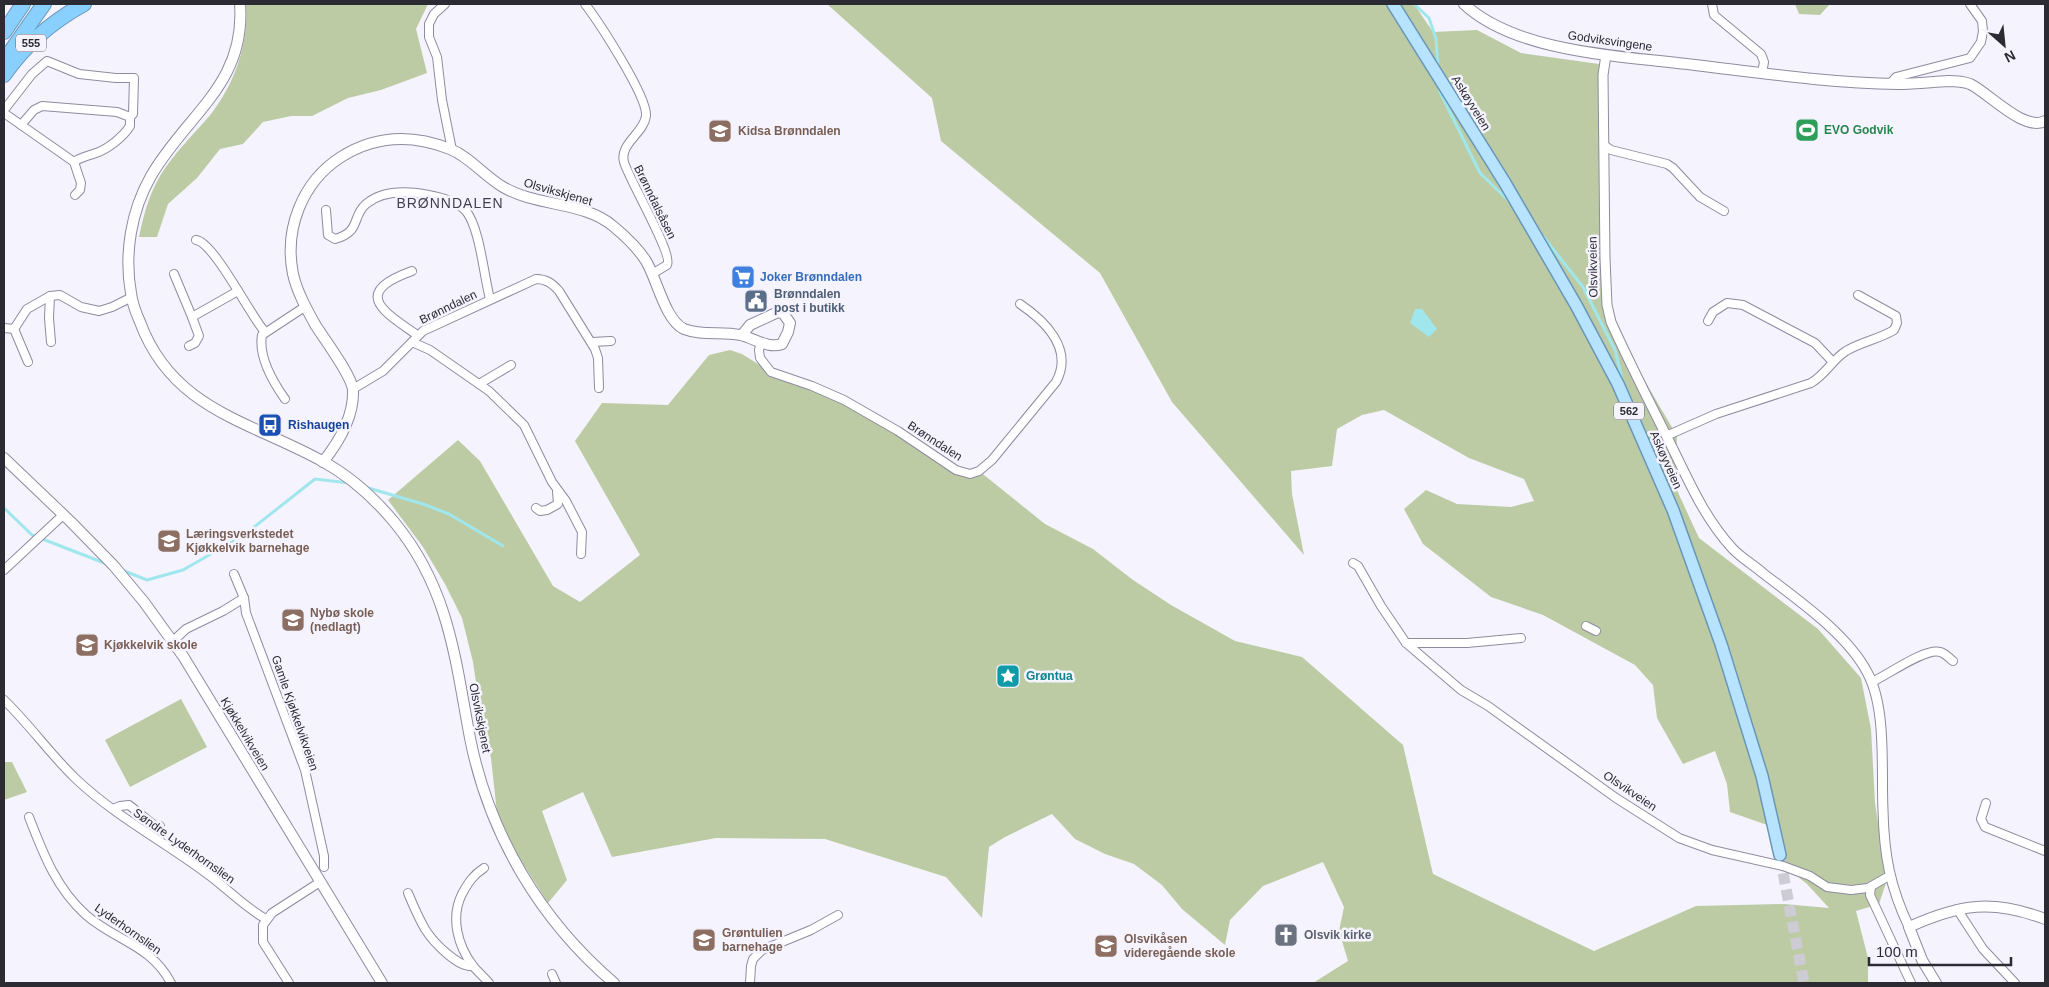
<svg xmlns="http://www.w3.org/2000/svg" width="2049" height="987" font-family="Helvetica,sans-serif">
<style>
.green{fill:#bccba4}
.water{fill:#9fe7ed}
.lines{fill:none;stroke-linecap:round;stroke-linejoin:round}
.stream{stroke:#9fe7ed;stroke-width:3}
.primary-tunnel{stroke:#cdccd5;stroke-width:11;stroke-dasharray:11 5.5;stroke-linecap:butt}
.minor-casing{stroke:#8e8ba0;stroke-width:10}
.tertiary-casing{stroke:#8e8ba0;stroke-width:11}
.secondary-casing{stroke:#8e8ba0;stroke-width:12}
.primary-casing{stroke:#6896b8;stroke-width:14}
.motorway-casing{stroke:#6896b8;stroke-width:16}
.minor{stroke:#fff;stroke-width:8}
.tertiary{stroke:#fff;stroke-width:9}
.secondary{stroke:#fff;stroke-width:10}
.primary{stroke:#b8e3ff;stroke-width:11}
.motorway{stroke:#89d0ff;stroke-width:14}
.labels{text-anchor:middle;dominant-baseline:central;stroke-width:5;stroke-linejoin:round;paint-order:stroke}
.shield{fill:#f5f4fe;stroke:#686770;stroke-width:1}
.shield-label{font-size:11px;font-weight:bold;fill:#2c2b33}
.street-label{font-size:12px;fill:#2c2b33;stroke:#f5f4fe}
.leisure-label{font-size:12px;font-weight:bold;fill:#27864d;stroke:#f5f4fe;text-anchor:start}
.education-label{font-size:12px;font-weight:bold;fill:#785e54;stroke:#f5f4fe;text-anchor:start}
.shop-label{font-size:12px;font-weight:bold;fill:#366cbe;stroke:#f5f4fe;text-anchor:start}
.service-label{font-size:12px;font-weight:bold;fill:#4e5e75;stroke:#f5f4fe;text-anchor:start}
.transit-label{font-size:12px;font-weight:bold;fill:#164399;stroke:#f5f4fe;text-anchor:start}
.culture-label{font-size:12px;font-weight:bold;fill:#0d838f;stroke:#f5f4fe;text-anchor:start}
.worship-label{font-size:12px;font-weight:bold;fill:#5b616d;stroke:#f5f4fe;text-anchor:start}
.neighbourhood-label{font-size:14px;letter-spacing:1px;fill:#423f52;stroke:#f5f4fe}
</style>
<rect width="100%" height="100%" fill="#f5f4fe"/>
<g class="green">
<path d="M246,4H428L416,29L427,73L381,90L348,98L312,116H291L263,122L243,144L220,149L197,178L168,204L157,237H139C144,214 148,197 160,176C174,153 194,134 211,114C235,83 249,43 246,4Z"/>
<path d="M827,4H1414L1433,32L1477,30L1521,53L1599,64L1607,266L1604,311L1677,436L1675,486L1699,538L1818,629L1861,678L1871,729L1875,803L1887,880L1879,904L1856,911L1868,958V983H1313L1348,961L1339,931L1344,907L1323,862L1263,886L1230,920L1225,945L1182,909L1162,885L1134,864L1105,854L1075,839L1052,814L1005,837L989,847L982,918L946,877L825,839L716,838L612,857L583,792L542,811L567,880L548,903L508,840L497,813L491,758L483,730L473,662L462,618L445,584L423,547L388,500L458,440L480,461L553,586L580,602L640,555L575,441L602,403L668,405L709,355L730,350L742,354L771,372L844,400L956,470L979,471L1045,524L1093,549L1133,580L1171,605L1235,641L1302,657L1403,745L1433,874L1594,951L1696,906L1784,904L1829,908L1807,884L1783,865L1770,826L1730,812L1727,784L1715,751L1683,764L1657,718L1653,685L1635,665L1543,615L1491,597L1423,544L1404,509L1426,490L1457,504L1511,507L1534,501L1524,479L1469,458L1384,410L1362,415L1337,429L1332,466L1291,471L1292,494L1304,555L1172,402L1100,273L941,141L932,98Z"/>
<path d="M1795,4H1830L1820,15L1799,14Z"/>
<path d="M181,699L207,747L130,787L105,740Z"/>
<path d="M4,762H12L27,792L4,800Z"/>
</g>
<path class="water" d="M1415,309H1422L1437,329L1429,337L1410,323Z"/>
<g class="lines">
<g class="stream">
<path d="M1414,4L1429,18L1436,39L1438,67"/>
<path d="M1439,86L1440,92L1480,173L1511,203"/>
<path d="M1538,230L1583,287L1615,350L1622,379L1654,453"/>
<path d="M1666,482L1679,510"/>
<path d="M365,487L423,504L449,514L503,546"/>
<path d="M4,508L32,535L107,564"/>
<path d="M122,570L147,580L183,570L244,535L315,479L349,483"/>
</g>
<path class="primary-tunnel" d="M1780,857L1804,983"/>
<g class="minor-casing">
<g id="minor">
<path d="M445,4L434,14L429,24V37L437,57L442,100L452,150"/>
<path d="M585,4C598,21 648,97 646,116C644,133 619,144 624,162C629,180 674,255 667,265L652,274"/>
<path d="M1712,4L1714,15L1761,54L1764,62L1762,73"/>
<path d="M1890,84L1896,77L1970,58L1981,42L1983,31L1982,21L1970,4"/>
<path d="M4,110L32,74L47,61L79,74L116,78H134L133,114L130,117"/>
<path d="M4,113L74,162L81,183L80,190L75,195"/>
<path d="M21,125L34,110L42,106L117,112L130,117V126C123,137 108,149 96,153C88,156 81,157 74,162"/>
<path d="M1604,145L1611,150L1667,164L1673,168L1700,197L1724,211"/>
<path d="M326,210L328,235L335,239C362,231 351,217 366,204C380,192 400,191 417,193C432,195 455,199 466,211C480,228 484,277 490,299"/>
<path d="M196,240C214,242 251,317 265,332"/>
<path d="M412,271C351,293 383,311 417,335"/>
<path d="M174,274L192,317L238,291"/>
<path d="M50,296L49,318L51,342"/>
<path d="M1708,321L1713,312L1727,303L1743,305L1815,343L1832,361"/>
<path d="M4,328L14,329L27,309L50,296L60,295L81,307L99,311L112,307L132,297"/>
<path d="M14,329L28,362"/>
<path d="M412,342L430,350L489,391L524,425L552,482L566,501L582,532L581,554"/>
<path d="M592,342L611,341"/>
<path d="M761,342L759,350L760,358L771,372L812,386L844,400L898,431L956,470L970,474L979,471L992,460L1056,382C1074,349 1045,321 1020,304"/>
<path d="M189,346L195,343L199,336L192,317"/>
<path d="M479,384L511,365"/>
<path d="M353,389L383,371L423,331L536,279C546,279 552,283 559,291L595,349L598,358L599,388"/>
<path d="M285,399C273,382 258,357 262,335L306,306"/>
<path d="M1666,436L1716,414L1811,383C1826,374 1832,360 1846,351C1861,342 1879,339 1894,330L1897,323L1896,316L1858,295"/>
<path d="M536,508L540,511L547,510L558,504L557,491"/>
<path d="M1353,563L1358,566L1381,606L1406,643L1461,690L1488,706L1616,798L1679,838L1712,850L1783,866L1810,876L1827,887L1851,890L1868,888L1889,876"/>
<path d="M4,570L63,515"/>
<path d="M234,574L244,598L246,613L305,770L324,856V867"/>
<path d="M1586,626L1596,631"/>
<path d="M172,642L186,629L223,611L244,598"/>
<path d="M1406,643H1467L1521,638"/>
<path d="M1872,682C1886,676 1926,647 1940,652C1945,653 1949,658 1953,661"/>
<path d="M4,700C30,725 50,754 76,779C115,816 163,841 206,873C227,888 244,907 266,919"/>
<path d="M1986,803L1981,819L1985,827L2045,851"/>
<path d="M113,809L120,806L129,805L155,826H160"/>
<path d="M29,817C43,853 56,888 86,915C116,941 151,945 171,983"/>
<path d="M484,868C473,875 468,883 462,894C450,918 458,946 473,966C478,972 484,977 489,983"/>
<path d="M1871,887L1870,895L1911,983"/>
<path d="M408,893C413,905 418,917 425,929C433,942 458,968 473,966"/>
<path d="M1957,909L1983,949L2015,983"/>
<path d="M552,974L556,983"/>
<path d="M289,983L263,942V925L272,913L320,882"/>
<path d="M750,983L751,966L753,959L762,950L811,930L838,915"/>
</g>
</g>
<g class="tertiary-casing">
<path id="tertiary" d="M1606,55L1603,75L1605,258L1607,305L1611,322C1629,362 1649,401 1669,441C1688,479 1703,516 1732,548C1741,558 1754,565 1764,574C1798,600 1847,634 1867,672C1887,708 1881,770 1883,810C1884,855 1890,887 1909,927"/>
</g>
<g class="secondary-casing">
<g id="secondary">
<path d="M240,4C246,84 187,114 151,176C131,211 124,254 131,293C132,303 136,313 140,322C172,409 249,421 322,461C350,476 375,499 395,523C449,589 455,658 470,738C489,834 540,920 614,983"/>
<path d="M1464,4C1518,54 1625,56 1695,65C1762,73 1830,83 1898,84C1915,84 1931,82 1948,81C1955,81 1962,81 1970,84C1989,93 2024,132 2045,121"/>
<path d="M4,458L71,522L114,566L144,602L183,656L382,983"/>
<path d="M323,462C339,442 354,416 353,390C352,376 325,340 316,326C307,310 297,292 293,274C284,229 302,182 341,157C376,135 412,134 450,149C470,157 484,176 503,187C537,207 583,201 613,226C625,236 638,248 646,261C657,279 665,320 684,329C701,336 723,331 740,335C754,338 768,349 782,344L788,332L790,323L783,313L778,312L750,325L742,335"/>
<path d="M1936,983L1922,960L1909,927C1960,904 1992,899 2045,919"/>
</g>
</g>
<g class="primary-casing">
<path id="primary" d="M1393,4L1505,183L1576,305L1618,384L1673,510L1721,644L1762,776L1780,855"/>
</g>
<g class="motorway-casing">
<g id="motorway">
<path d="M4,32L23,4"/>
<path d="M4,61L44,4"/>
<path d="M4,75C24,46 53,21 84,4"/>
</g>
</g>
<use href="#minor" class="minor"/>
<use href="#tertiary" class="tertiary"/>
<use href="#secondary" class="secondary"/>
<use href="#primary" class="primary"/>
<use href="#motorway" class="motorway"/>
</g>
<defs>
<g id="stadium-square" transform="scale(1.25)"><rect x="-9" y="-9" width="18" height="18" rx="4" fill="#2e9e5b" stroke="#f5f4fe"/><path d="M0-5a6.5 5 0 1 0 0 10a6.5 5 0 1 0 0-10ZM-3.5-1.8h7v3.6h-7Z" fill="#fff"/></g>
<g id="school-square" transform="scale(1.25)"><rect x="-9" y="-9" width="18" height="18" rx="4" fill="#8d6e63" stroke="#f5f4fe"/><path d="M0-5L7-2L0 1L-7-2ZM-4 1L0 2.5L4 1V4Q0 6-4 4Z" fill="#fff"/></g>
<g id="supermarket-square" transform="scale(1.25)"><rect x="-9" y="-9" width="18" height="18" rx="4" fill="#3f7fe0" stroke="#f5f4fe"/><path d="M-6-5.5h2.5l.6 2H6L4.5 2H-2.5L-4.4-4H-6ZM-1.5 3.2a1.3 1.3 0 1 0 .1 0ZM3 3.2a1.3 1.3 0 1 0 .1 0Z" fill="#fff"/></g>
<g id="civic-square" transform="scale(1.25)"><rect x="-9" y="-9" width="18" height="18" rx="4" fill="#5c6f8a" stroke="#f5f4fe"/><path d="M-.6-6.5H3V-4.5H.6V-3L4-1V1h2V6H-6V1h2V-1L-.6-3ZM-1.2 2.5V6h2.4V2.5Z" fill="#fff"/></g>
<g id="bus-square" transform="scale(1.25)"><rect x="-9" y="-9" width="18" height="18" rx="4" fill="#1a4fb4" stroke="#f5f4fe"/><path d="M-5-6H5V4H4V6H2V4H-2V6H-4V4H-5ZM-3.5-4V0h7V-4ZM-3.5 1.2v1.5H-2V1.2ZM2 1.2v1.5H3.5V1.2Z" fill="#fff"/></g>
<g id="sight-square" transform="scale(1.25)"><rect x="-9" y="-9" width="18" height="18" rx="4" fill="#0f9aa8" stroke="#f5f4fe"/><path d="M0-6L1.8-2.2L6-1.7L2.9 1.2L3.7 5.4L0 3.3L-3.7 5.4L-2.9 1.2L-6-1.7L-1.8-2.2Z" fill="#fff"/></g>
<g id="church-square" transform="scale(1.25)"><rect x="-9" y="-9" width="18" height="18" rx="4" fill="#6b7280" stroke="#f5f4fe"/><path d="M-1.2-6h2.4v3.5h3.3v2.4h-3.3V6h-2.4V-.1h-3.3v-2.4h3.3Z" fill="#fff"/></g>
</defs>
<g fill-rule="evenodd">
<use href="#stadium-square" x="1807" y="130"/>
<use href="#school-square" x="720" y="131"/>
<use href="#supermarket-square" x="743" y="277"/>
<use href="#civic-square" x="756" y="301"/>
<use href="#bus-square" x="270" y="425"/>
<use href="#school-square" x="169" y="541"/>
<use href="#school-square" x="293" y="620"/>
<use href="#school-square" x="87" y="645"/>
<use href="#sight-square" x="1008" y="676"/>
<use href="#church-square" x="1286" y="935"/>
<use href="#school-square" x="704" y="940"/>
<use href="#school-square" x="1106" y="946"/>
</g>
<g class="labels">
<g class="shield">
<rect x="16" y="34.5" width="30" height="17" rx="4"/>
<rect x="1614" y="402.5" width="30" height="17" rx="4"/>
</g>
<g class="shield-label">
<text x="31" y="43">555</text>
<text x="1629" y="411">562</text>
</g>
<g class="street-label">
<text transform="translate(1610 41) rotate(8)">Godviksvingene</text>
<text transform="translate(1471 103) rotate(58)">Askøyveien</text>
<text transform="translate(558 192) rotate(16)">Olsvikskjenet</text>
<text transform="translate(655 202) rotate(64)">Brønndalsåsen</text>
<text transform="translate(1593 267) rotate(-91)">Olsvikveien</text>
<text transform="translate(448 307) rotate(-26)">Brønndalen</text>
<text transform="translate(935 441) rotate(33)">Brønndalen</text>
<text transform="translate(1666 460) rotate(66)">Askøyveien</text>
<text transform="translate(295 713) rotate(71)">Gamle Kjøkkelvikveien</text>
<text transform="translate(480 718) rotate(79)">Olsvikskjenet</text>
<text transform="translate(245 734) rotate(59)">Kjøkkelvikveien</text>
<text transform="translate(1630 791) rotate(34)">Olsvikveien</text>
<text transform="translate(184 846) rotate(35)">Søndre Lyderhornslien</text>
<text transform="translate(128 929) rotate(35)">Lyderhornslien</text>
</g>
<g class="leisure-label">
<text x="1824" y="130">EVO Godvik</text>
</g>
<g class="education-label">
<text x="738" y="131">Kidsa Brønndalen</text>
<text x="186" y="534">Læringsverkstedet<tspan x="186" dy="14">Kjøkkelvik barnehage</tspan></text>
<text x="310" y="613">Nybø skole<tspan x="310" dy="14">(nedlagt)</tspan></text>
<text x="104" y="645">Kjøkkelvik skole</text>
<text x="722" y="933">Grøntulien<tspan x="722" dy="14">barnehage</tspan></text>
<text x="1124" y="939">Olsvikåsen<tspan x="1124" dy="14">videregående skole</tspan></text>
</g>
<g class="shop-label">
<text x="760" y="277">Joker Brønndalen</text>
</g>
<g class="service-label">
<text x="774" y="294">Brønndalen<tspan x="774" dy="14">post i butikk</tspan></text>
</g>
<g class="transit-label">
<text x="288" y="425">Rishaugen</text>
</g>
<g class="culture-label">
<text x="1026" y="676">Grøntua</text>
</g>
<g class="worship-label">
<text x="1304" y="935">Olsvik kirke</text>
</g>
<g class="neighbourhood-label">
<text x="450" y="203">BRØNNDALEN</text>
</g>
</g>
<rect width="2049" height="987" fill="none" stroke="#2c2b33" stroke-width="10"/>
<g transform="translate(2004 45) rotate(153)" stroke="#f5f4fe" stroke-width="4" paint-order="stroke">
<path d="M0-4L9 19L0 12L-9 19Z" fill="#2c2b33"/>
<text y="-8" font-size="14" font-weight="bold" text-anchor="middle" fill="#2c2b33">N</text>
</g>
<path d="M1869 957v8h142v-8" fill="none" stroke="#2c2b33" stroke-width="2.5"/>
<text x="1876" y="957" font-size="15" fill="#2c2b33" stroke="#f5f4fe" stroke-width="4" paint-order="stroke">100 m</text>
</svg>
